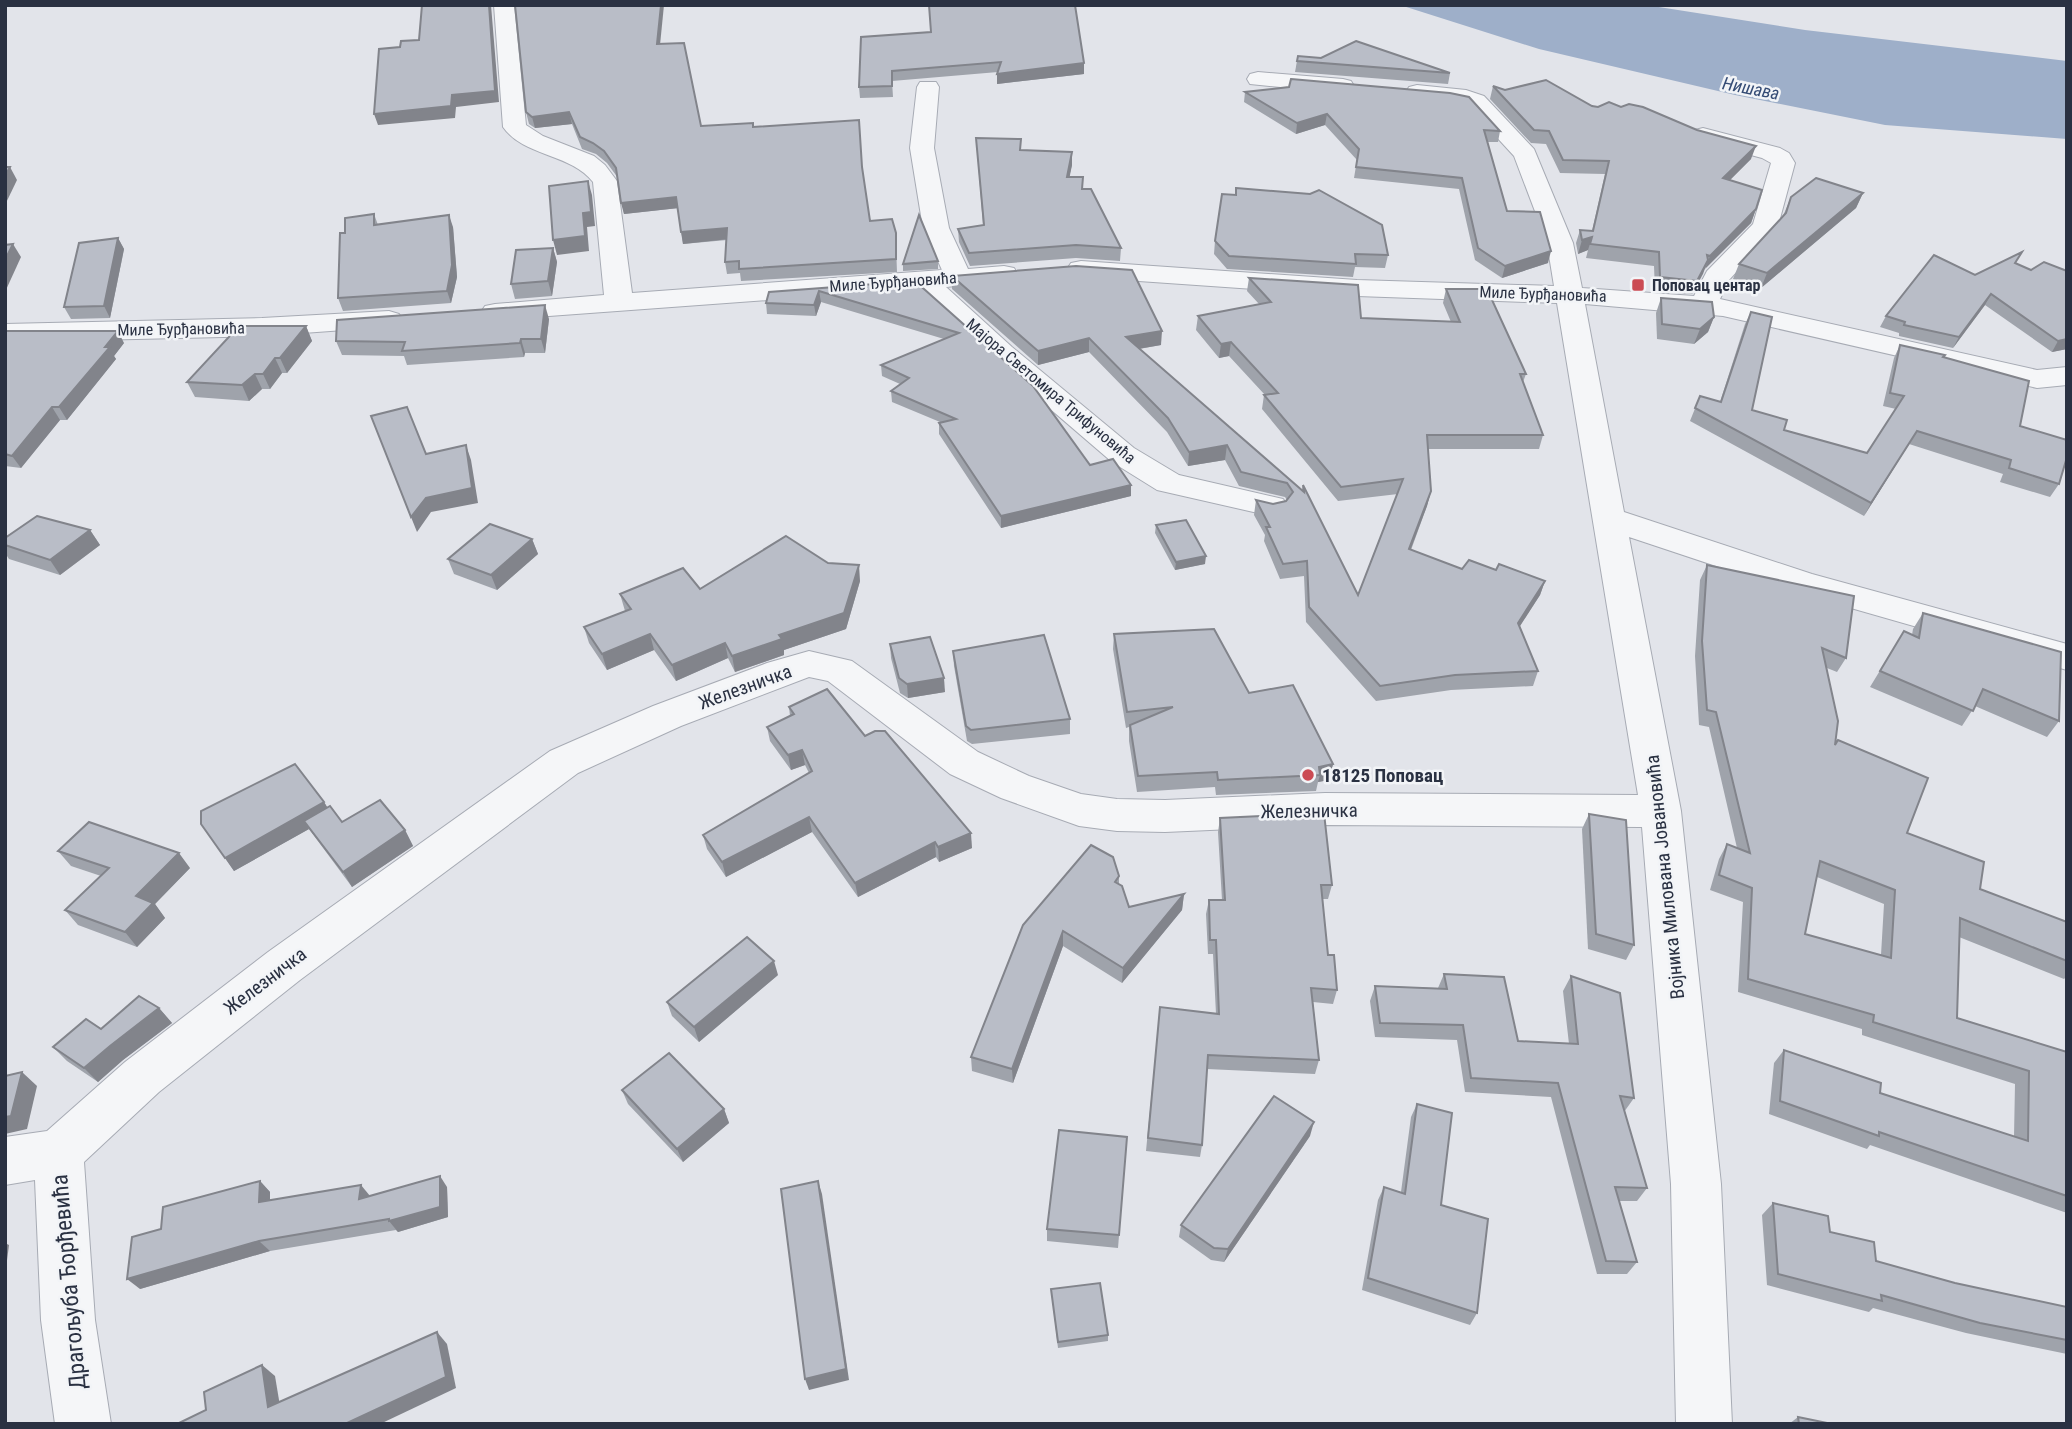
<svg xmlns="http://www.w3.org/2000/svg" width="2072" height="1429" font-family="'Roboto Condensed',sans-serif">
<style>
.water{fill:#9eafc9}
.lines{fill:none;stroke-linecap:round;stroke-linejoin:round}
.minor-casing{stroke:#a7abb4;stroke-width:2}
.minor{fill:#f5f6f8;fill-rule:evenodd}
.wall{fill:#9fa3ab;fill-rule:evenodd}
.shaded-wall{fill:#82848b}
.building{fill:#b9bdc7;stroke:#82848b;stroke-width:2;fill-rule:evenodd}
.poi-dot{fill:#cb4b53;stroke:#f2f4f7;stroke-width:2.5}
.labels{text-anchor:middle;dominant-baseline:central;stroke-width:5;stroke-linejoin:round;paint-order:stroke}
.far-street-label{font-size:16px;fill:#2a3142;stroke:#f2f4f7}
.far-poi-label{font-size:16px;font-weight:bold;fill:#2a3142;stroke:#f2f4f7;text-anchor:start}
.far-water-label{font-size:18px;font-style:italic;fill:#354c75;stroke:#f2f4f7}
.street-label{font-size:19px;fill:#2a3142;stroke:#f2f4f7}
.poi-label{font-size:19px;font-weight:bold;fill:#2a3142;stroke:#f2f4f7;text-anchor:start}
.near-street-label{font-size:23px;fill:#2a3142;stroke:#f2f4f7}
</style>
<rect width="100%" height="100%" fill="#e2e4ea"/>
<path class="water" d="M1400,5H1646L1805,30L2067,61V139L1885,125L1735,95L1539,49Z"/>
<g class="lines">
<g class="minor-casing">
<g id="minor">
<path d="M494,5H514L526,125L543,136L594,156L605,165L617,181L632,293L942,270L923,228L910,148L917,87L920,82H936L939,87L934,148L949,228L968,269L1004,266L1014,268L1018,274L1014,280L946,287L1012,347L1134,448L1179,475L1283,499L1288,506L1283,513L1271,516L1157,490L1112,462L992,359L917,289L495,320L485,318L481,312L485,306L495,304L604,295L593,182C570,153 524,157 503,127Z"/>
<path d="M1258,72L1343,79L1351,81L1354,86L1351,91L1343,93L1250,84L1247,79L1250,74Z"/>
<path d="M1417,85L1466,90L1484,96L1534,149L1573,243L1582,288L1694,296L1707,271L1753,224L1771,163L1762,158L1695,140L1691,135L1695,130L1703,128L1780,148L1789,153L1795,163L1778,226L1729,280L1720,299L2037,370L2067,367V385L2037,388L1723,316L1585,304L1624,512L1812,574L2067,644V670L1788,590L1629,537L1681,811L1721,1184L1732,1424H1676L1671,1184L1642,827L1325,825L1165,832L1117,831L1079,826L1001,798L950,774L828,681L809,677L681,726L578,773L300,980L159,1092L84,1162L95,1320L111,1424H55L41,1320L35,1180L5,1185V1137L47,1131L125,1062L268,952L550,751L653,706L767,663L809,651L852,661L978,752L1029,776L1081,794L1117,799L1165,800L1325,793L1638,795L1557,303L1357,296L1081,277L1071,275L1067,269L1071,263L1081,261L1357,280L1554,286L1547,243L1514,156L1468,106L1409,97L1406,92L1409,87Z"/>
<path d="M389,311L399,314L403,320L399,326L262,336L5,342V324L262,318Z"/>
</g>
</g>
<use href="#minor" class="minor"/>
</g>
<g class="wall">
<path d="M861,37L1084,63V74L997,84L998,72L892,81L893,97L860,98L859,87Z"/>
<path d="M660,44L701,126L754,127L862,172L870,221L896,245L897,272L741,281L740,273L727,274L725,262L727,240L683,244L678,208L624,214L618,178L607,163L596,154L582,149L572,124L535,128L529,124L526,112Z"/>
<path d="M1297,61L1450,73L1448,84L1295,72Z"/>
<path d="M1493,86L1505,90L1592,106L1751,159L1730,180L1756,209L1751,223L1704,269L1692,294L1655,291L1654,266L1586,258L1588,250L1578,254L1576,243L1580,230L1592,231L1605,174L1560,173L1546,144L1531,143L1490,99Z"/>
<path d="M1245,92L1500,131L1498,142H1487L1507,211L1548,263L1502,278L1475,260L1459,189L1354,178L1357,160L1325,125L1296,134L1244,102Z"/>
<path d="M976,138L1021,139V150L1072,165L1069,177L1083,189L1121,248L1120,261L1076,258L970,266L959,242L958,229L983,225Z"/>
<path d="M1863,193L1856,208L1761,288L1733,279L1739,264L1783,216L1791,197Z"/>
<path d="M374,214L378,225L453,227L457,277L451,303L343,311L338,298L345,233Z"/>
<path d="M118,238L124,249L110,318L71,319L64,307Z"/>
<path d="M1215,241L1388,255L1385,268L1355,267L1353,277L1227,269L1214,254Z"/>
<path d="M553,248L557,262L552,296L515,299L511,284Z"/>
<path d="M938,261V269L903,271V264Z"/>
<path d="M2016,263L2031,270L2067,271V349L2052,352L1985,305L1953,348L1899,336V333L1880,327L1886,316L1975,275Z"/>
<path d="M952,276L1161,345L1139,349L1302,491L1303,485L1358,595L1398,494L1338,501L1262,409L1264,395H1265L1229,356L1219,358L1196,330L1198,316L1259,304L1247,291L1249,278L1361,318L1451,322L1443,303L1446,289L1526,374L1523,382L1543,435L1539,449H1428L1431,491L1427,506L1411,550L1462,569L1496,570L1545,581L1540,595L1519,627L1538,671L1533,686L1451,690L1376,701L1306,622L1304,576L1280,579L1264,541L1265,535L1254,515L1256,500L1273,504L1286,501L1287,500L1285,497L1239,486L1225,460L1188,466L1167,432L1089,352L1038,365L952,289Z"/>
<path d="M915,281L1090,465L1131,496L1001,528L939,434V423L940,422L892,402L891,391L900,384L882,376L881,365L944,339L821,302L816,316L767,314L766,303L769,292Z"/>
<path d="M1661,298L1714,317L1708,332L1694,344L1657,339L1656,313Z"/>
<path d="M1751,312L1752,410L1784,430L1867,453L1896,409L1883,406L1894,358L1900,345L1944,357L2020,426L2059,484L2050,497L2000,482L2003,474L1909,444L1864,516L1690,421L1700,396L1720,402L1745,324Z"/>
<path d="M549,319L545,353H525L524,357L407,365L404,356L342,355L336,341Z"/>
<path d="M306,326L312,341L287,373H282L270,389H262L249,401L195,397L187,382Z"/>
<path d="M5,331L124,343L114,356L116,359L67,420H60L21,468L5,466Z"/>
<path d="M1156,525L1205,564L1175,570L1155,533Z"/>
<path d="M90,530L100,545L60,575L9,559L5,553V538Z"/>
<path d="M532,539L538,554L497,590L454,574L448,559Z"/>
<path d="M828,563L860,581L846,629L784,650V655L735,672L728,658L676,681L654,650L607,670L589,643L584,627L625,611L620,594L700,589Z"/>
<path d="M1707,565L1846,658L1837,672L1827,668L1835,745L1907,833L1980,889L2067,922V976L2064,979L1959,937L1957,1018L2067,1052V1213L1870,1145L1867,1149L1769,1114L1774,1063L1784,1050L1880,1093L2014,1137L2015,1084L1862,1035V1029L1738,992L1743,902L1710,890L1719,859L1727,844L1737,848L1709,727L1699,725L1695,656L1700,580ZM1817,877L1884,904L1881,955L1805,934Z"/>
<path d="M1923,613L2059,721L2047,737L1975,706L1962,726L1870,687L1904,631L1912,635L1913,629Z"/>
<path d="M1114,634L1249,693L1333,764L1329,780L1318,782L1316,791L1216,795L1215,787L1137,792L1129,741V727L1126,728L1113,649Z"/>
<path d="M890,644L945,692L908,698L900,693L891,658Z"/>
<path d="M953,651L1070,719V734L972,744L967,741L954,666Z"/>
<path d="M789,707L865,736L972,848L939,862L936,857L858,897L812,832L726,877L707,849L703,835L809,773L805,765L791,770L770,741L767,727L790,716Z"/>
<path d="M324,802L327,807L342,822L405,830L413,846L352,887L309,829L234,871L201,824Z"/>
<path d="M1589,814L1634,945L1626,960L1588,949L1582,829Z"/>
<path d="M1220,818L1332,885L1328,899H1322L1328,955L1337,990L1333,1004L1313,1002L1319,1060L1315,1074L1207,1069L1202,1145L1200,1157L1146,1151L1160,1007L1216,1014L1213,954H1208L1206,914L1209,900H1222L1218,832Z"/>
<path d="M58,851L190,868L155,904L165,918L137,947L78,925L65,910L101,876L71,866Z"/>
<path d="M1119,876V884L1129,907L1184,894L1182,910L1122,983L1063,946L1013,1083L972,1071L971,1057L1023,925Z"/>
<path d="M1444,974L1518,1041L1569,1044L1563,991L1571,976L1634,1098L1624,1112L1647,1188L1637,1201H1619L1637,1262L1627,1274H1597L1551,1097L1465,1092L1457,1040L1375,1037L1370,1001L1375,986L1438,988Z"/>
<path d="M778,975L699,1042L672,1016L667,1002Z"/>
<path d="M159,1008L172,1023L123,1060L98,1082L67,1061L53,1047L101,1029Z"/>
<path d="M622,1090L724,1109L729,1123L683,1162L628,1104Z"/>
<path d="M1417,1104L1441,1205L1477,1313L1470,1325L1362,1290L1378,1200L1384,1187L1401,1192L1411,1117Z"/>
<path d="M1310,1136L1224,1262L1211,1260L1179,1237L1181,1225Z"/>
<path d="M1127,1137L1118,1248L1047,1241V1229Z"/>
<path d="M260,1181L270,1192V1200L370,1196L447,1187L448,1217L398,1232L396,1230L270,1251L140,1289L161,1229Z"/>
<path d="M1773,1203L1830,1232L1876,1261L1955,1283L2067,1307V1354L1966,1333L1873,1308L1869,1312L1767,1285L1762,1215Z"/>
<path d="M1051,1289L1108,1335V1341L1058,1348Z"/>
<path d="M1798,1417L1832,1424H1789Z"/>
</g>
<g class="shaded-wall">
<path d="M489,5H491L499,102L456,107L455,118L378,125L374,114L452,95Z"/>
<path d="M661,5H664L659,55L657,44Z"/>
<path d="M1084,63V74L997,84V74Z"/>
<path d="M569,112L572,124L535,128L532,117Z"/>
<path d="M1327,114L1325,125L1296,134L1297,123Z"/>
<path d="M1756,146L1751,159L1719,191L1723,178Z"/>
<path d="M1072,152V165L1067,190V177Z"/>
<path d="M10,167L17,180L5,205V176Z"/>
<path d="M588,181L592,195L595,226L587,227L589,251L557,255L553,240L583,213Z"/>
<path d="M1863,193L1856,208L1761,288L1767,273Z"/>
<path d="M676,197L679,208L624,214L621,203Z"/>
<path d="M1756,209L1751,223L1705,269L1710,256Z"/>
<path d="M449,215L453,227L457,277L451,303L447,291Z"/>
<path d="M727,228L729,239L683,244L681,232Z"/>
<path d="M1592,237L1588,250L1578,254L1582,240Z"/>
<path d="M118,238L124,249L110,318L104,306Z"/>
<path d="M13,244L21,257L5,292V260Z"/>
<path d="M553,248L557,262L552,296L548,281Z"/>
<path d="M1551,251L1548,263L1502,278L1505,266Z"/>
<path d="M1708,260L1703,274L1692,294L1697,281Z"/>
<path d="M819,291L821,302L816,316L814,305Z"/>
<path d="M1991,294L1985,305L1953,348L1959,337Z"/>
<path d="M545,305L549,319L545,353L541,339Z"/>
<path d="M1714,317L1708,332L1694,344L1700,329Z"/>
<path d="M306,326L312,341L287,373L280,358Z"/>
<path d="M118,331L124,343L114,356L116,359L67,420L59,407Z"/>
<path d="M1162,331L1161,345L1126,351V337Z"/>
<path d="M1089,338V352L1038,365V351Z"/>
<path d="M521,339L525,353L524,357L520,343Z"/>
<path d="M2067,339V349L2052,352L2058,341Z"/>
<path d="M1231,342L1229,356L1219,358L1221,344Z"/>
<path d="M275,358L282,373L270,389L263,374Z"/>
<path d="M255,374L262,389L249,401L242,385Z"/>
<path d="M52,407L60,420L21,468L12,456Z"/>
<path d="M1917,431L1909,444L1864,516L1871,503Z"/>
<path d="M466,445L471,460L478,503L431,512L417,532L411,517Z"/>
<path d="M1227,445L1225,460L1188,466L1189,452Z"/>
<path d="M1131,485V496L1001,528V516Z"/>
<path d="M1431,491L1427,506L1405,564L1409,549Z"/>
<path d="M90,530L100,545L60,575L50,560Z"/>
<path d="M532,539L538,554L497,590L491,575Z"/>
<path d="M1206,556L1205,564L1175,570L1176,562Z"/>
<path d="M859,565L860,581L846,629L784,650V655L735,672L732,656L779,635Z"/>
<path d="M1545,581L1540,595L1513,637L1518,623Z"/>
<path d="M650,634L654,650L607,670L602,654Z"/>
<path d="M725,643L728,658L676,681L672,665Z"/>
<path d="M944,678L945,692L908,698L907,684Z"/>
<path d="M802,750L805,765L791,770L788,755Z"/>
<path d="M1333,764L1329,780L1318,782L1320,775L1319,767Z"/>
<path d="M324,802L332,815L304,821L309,829L234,871L225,858Z"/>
<path d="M809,817L812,832L726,877L722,862Z"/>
<path d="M405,830L413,846L352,887L343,872Z"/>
<path d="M971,833L972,848L939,862L938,847Z"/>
<path d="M935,842L936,857L858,897L855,883Z"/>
<path d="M179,853L190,868L155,904L165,918L137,947L125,932L136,896Z"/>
<path d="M1184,894L1182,910L1122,983L1123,968Z"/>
<path d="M1063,931V946L1013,1083L1012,1069Z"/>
<path d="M774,961L778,975L699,1042L694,1027Z"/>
<path d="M159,1008L172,1023L123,1060L98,1082L84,1068L110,1046Z"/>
<path d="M22,1072L37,1086L27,1129L5,1134V1117Z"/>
<path d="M724,1109L729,1123L683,1162L677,1149Z"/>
<path d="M1314,1122L1310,1136L1224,1262L1228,1249Z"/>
<path d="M440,1176L447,1187L448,1217L398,1232L389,1221Z"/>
<path d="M260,1181L270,1192V1213L259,1202Z"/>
<path d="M818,1181L822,1194L849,1380L809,1390L805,1379Z"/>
<path d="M361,1185L370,1196L359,1199Z"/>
<path d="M259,1241L270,1251L140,1289L127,1279Z"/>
<path d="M5,1243L9,1245L5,1276Z"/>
<path d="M437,1332L447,1344L456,1388L380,1424H345Z"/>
<path d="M262,1365L275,1376L282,1418L268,1407Z"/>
</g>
<g class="building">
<path d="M422,5H489L495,91L452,95L451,106L374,114L379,49L400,47L401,41L419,40Z"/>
<path d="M515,5H661L657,44L684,43L701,126L753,123V127L859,120L862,167L870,221L892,219L896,233V259L739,269V261L725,262L727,228L681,232L676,197L621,203L616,168L604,151L593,143L580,137L569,112L532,117L526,112Z"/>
<path d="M929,5H1075L1084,63L997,74L1001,62L892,71V86L859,87L861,37L931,32Z"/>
<path d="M1356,41L1450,73L1297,61L1298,56L1321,58Z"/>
<path d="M1291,79L1450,93L1469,97L1500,131L1484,130L1507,211L1540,212L1551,251L1505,266L1478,248L1462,178L1356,167L1359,149L1327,114L1297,123L1245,92L1289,87Z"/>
<path d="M1546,80L1592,106L1598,107L1609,102L1621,107L1629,104L1643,107L1697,130L1756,146L1723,178L1762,190L1756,209L1710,256L1707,255L1708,260L1697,281L1660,277L1659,252L1590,244L1592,237L1582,240L1580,230L1593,231L1609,161L1563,160L1549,131L1534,130L1493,86L1505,90Z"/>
<path d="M976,138L1021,139L1020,150L1072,152L1067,177H1083L1082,189H1091L1121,248L1076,245L969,253L958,229L984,225Z"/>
<path d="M5,167H10L5,176Z"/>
<path d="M1816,178L1863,193L1767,273L1739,264L1786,213L1791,197Z"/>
<path d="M588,181L591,212L583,213L585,236L553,240L549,186Z"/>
<path d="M1236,188L1310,194L1319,190L1382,225L1388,255L1355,254L1356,264L1229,256L1215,241L1222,194L1236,195Z"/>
<path d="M374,214V225L449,215L452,265L447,291L338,298L340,233H345V218Z"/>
<path d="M919,215L938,261L903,264Z"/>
<path d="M118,238L104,306L64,307L79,243Z"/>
<path d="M13,244L5,260V245Z"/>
<path d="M553,248L548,281L511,284L516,250Z"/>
<path d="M2022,252L2015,263L2031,270L2044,262L2067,271V339L2058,341L1991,294L1959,337L1904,325L1905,322L1886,316L1934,255L1975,275Z"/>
<path d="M1076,266L1132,270L1162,331L1126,337L1304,492L1303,485L1358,595L1403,479L1341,487L1264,395L1278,393L1231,342L1221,344L1198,316L1271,302L1249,278L1358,285L1361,318L1460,322L1446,289H1487L1526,374H1520L1543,435H1427L1431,491L1409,549L1462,569L1469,560L1496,570L1499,564L1545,581L1518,623L1538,671L1455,675L1380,686L1309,607L1307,561L1283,564L1266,527H1270L1256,500L1273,504L1286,501L1293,492L1287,483L1241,472L1227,445L1189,452L1168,418L1089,338L1038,351L952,276Z"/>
<path d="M915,281L1033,386L1090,465L1113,459L1131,485L1001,516L939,423L956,419L891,391L909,378L881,365L959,333L819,291L814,305L766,303L769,292Z"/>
<path d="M1661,298L1712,302L1714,317L1700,329L1662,324Z"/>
<path d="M545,305L541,339H521L520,343L402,351L405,342L336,341L337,320Z"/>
<path d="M1751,312L1772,317L1752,410L1787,420L1784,430L1867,453L1904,396L1890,393L1900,345L1945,355L1943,357L2029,381L2020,426L2067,440V457L2059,484L2009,468L2011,460L1917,431L1871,503L1695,408L1700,396L1721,402Z"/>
<path d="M239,326H306L280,358H275L263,374H255L242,385L187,382Z"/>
<path d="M5,331H118L105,347H110L59,407H52L12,456L5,454Z"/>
<path d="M407,407L426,454L466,445L472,488L426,498L411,517L371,416Z"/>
<path d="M37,516L90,530L50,560L5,545V538Z"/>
<path d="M1186,520L1206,556L1176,562L1156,525Z"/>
<path d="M490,524L532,539L491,575L448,559Z"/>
<path d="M786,536L828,563L859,565L844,613L779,635L782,639L732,656L725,643L672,665L650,634L602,654L584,627L631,609L620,594L683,568L700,589Z"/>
<path d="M1707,565L1854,596L1846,658L1822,648L1838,721L1835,745L1838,740L1928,778L1907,833L1984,862L1980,889L2067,922V961L1960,918L1957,1018L2067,1052V1196L1879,1132V1136L1780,1101L1784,1050L1881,1083L1880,1093L2028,1141L2029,1071L1873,1022L1874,1015L1748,979L1752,888L1719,875L1727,844L1750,853L1716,712L1707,710L1702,641ZM1820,861L1895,890L1891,958L1805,934Z"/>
<path d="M1923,613L2061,652L2059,721L1983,689L1973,711L1880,671L1904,631L1919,638Z"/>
<path d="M1214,629L1249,693L1293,685L1333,764L1319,767L1320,775L1218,780L1217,772L1138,776L1130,725L1173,707L1127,712L1114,634Z"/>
<path d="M1044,635L1070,719L971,730L966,726L953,651Z"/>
<path d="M930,637L944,678L907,684L899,678L890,644Z"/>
<path d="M827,689L865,736L875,731H885L971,833L938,847L935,842L855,883L809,817L722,862L703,835L812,771L802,750L788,755L767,727L794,714L789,707Z"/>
<path d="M295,764L324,802L225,858L201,824V811Z"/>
<path d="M380,800L405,830L343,872L304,821L330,806L342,822Z"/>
<path d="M1324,813L1332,885H1321L1328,955H1334L1337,990L1311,988L1319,1060L1208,1055L1202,1145L1148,1138L1160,1007L1219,1014L1216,940H1210L1209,900H1225L1220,818Z"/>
<path d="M1589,814L1626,820L1634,945L1596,934Z"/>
<path d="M89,822L179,853L136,896L153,903L125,932L65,910L109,868L58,851Z"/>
<path d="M1091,845L1113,857L1119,876L1115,882L1122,886L1129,907L1184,894L1123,968L1063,931L1012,1069L971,1057L1023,925Z"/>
<path d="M747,937L774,961L694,1027L667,1002Z"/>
<path d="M1444,974L1504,977L1518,1041L1578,1044L1571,976L1620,993L1634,1098L1620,1096L1647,1188L1615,1187L1637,1262L1606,1261L1558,1083L1471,1078L1463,1025L1380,1023L1375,986L1447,989Z"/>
<path d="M139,996L159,1008L110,1046L84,1068L53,1047L86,1019L101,1029Z"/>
<path d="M669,1053L724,1109L677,1149L622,1090Z"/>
<path d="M22,1072L11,1116L5,1117V1076Z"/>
<path d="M1274,1096L1314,1122L1228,1249L1214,1248L1181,1225Z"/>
<path d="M1417,1104L1452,1113L1441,1205L1488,1219L1477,1313L1368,1278L1384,1187L1405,1194Z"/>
<path d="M1059,1130L1127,1137L1119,1235L1047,1229Z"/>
<path d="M440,1176V1207L389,1221V1219L259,1241L127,1279L132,1237L161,1229L163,1207L260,1181L259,1202L361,1185L359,1199Z"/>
<path d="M818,1181L846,1369L805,1379L781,1189Z"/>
<path d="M1773,1203L1828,1216L1830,1232L1874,1242L1876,1261L1955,1283L2067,1307V1340L1980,1323L1881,1295L1882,1301L1778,1274Z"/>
<path d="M1100,1283L1108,1335L1058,1342L1051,1289Z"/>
<path d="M437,1332L446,1377L345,1424H177L206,1410L204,1392L262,1365L268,1407Z"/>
<path d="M1798,1417L1832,1424H1799Z"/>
</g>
<g class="poi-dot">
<rect x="1631" y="278" width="14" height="14" rx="3.5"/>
<circle cx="1308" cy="775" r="7"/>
</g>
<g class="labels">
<g class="far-street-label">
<text transform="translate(893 282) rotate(-4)">Миле Ђурђановића</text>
<text transform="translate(1543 294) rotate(2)">Миле Ђурђановића</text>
<text transform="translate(181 329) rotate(-1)">Миле Ђурђановића</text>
<text transform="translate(1051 391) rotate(40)">Мајора Светомира Трифуновића</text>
</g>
<g class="far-poi-label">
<text x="1652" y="285">Поповац центар</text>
</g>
<g class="far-water-label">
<text transform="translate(1751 88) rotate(11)">Нишава</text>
</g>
<g class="street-label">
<text transform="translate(745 687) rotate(-20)">Железничка</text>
<text transform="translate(1309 811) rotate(-1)">Железничка</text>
<text transform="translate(1665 877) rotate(-96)">Војника Милована Јовановића</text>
<text transform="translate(265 981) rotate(-37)">Железничка</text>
</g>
<g class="poi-label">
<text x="1322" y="775">18125 Поповац</text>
</g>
<g class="near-street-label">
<text transform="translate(69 1282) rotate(-95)">Драгољуба Ђорђевића</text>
</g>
</g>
<rect width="2072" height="1429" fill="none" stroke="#2a3142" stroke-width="14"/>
</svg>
